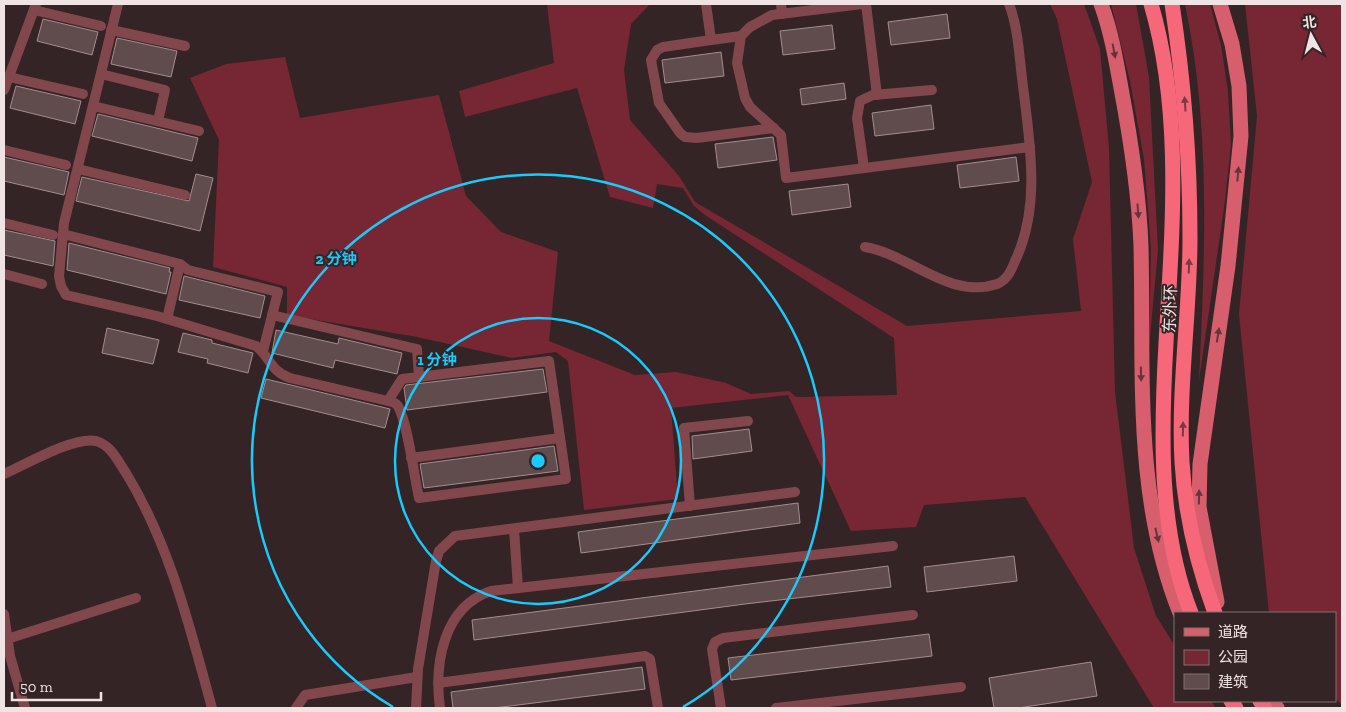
<svg xmlns="http://www.w3.org/2000/svg" width="1346" height="712" font-family="'Zilla Slab','Noto Sans SC',serif">
<style>
.green{fill:#762733}
.building{fill:#604c4d;stroke:#a38d8e}
.lines{fill:none;stroke-linecap:round;stroke-linejoin:round}
.street{stroke:#81474c;stroke-width:10}
.primary{stroke:#d65e6d;stroke-width:15}
.highway{stroke:#f7677a;stroke-width:15}
.oneway{fill:#65353b}
.oneway2{fill:#793b43}
.ring{fill:none;stroke:#1bcafc;stroke-width:2.5}
.labels{text-anchor:middle;dominant-baseline:central;stroke-width:4;stroke-linejoin:round;paint-order:stroke}
.street-label{font-size:16px;fill:#efe3e4;stroke:#352425}
.centre{fill:#1bcafc;stroke:#352425;stroke-width:2.5}
.ring-label{font-size:15px;text-anchor:middle;font-weight:bold;fill:#1bcafc;stroke:#352425;stroke-width:4;stroke-linejoin:round;paint-order:stroke}
</style>
<rect width="100%" height="100%" fill="#352425"/>
<g class="green">
<path d="M547,4H650L631,24L624,70L630,120L679,176L695,202L907,326L1081,311L1073,239L1092,182L1057,19L1050,4H1084L1100,49L1109,148L1115,392L1134,548L1156,616L1175,646V701H1211L1216,708H1154L1025,497L924,505L916,527L851,531L788,395L671,408L678,499L584,510L568,361L556,352L512,358L417,337L287,315V287L213,267L219,140L190,78L226,64L285,57L300,118L439,95L466,196L501,232L558,252L549,341L635,375L676,372L726,383L751,394L789,391L796,397L897,395L894,338L705,215L694,206L683,188L657,184L653,208L610,197L577,88L465,117L459,91L554,63Z"/>
<path d="M1111,4H1136L1149,77L1158,250L1149,348L1151,248L1144,159L1130,81Z"/>
<path d="M1185,4H1210L1221,45L1228,91L1231,144L1225,201L1199,380C1205,254 1211,128 1185,4Z"/>
<path d="M1245,4H1342V705L1335,698V613H1269L1239,314L1257,116Z"/>
</g>
<g class="building">
<path d="M947,14L950,38L891,45L888,22Z"/>
<path d="M43,19L98,32L92,55L37,41Z"/>
<path d="M832,25L835,49L783,55L780,31Z"/>
<path d="M117,38L177,51L171,77L111,64Z"/>
<path d="M721,52L724,76L665,83L662,60Z"/>
<path d="M844,83L846,99L802,105L800,89Z"/>
<path d="M16,86L81,101L75,124L10,108Z"/>
<path d="M931,105L934,129L875,136L872,113Z"/>
<path d="M98,114L198,138L192,161L92,136Z"/>
<path d="M773,137L777,160L718,168L715,144Z"/>
<path d="M4,157L69,172L64,195L4,181Z"/>
<path d="M1016,157L1019,181L960,188L957,165Z"/>
<path d="M196,174L213,178L200,231L76,201L82,177L189,201Z"/>
<path d="M848,184L851,207L792,215L789,191Z"/>
<path d="M4,230L55,241L53,266L4,255Z"/>
<path d="M69,243L170,268L169,272H171L166,294L67,270Z"/>
<path d="M184,276L265,296L260,318L179,300Z"/>
<path d="M107,328L159,340L153,364L102,353Z"/>
<path d="M276,330L338,344L339,338L402,353L397,374L335,360L333,368L272,353Z"/>
<path d="M183,333L212,340V343L253,353L248,373L207,363L208,359L178,352Z"/>
<path d="M543,369L547,392L407,410L404,388L406,385Z"/>
<path d="M266,379L390,409L385,428L261,398Z"/>
<path d="M749,429L752,451L693,459L692,436Z"/>
<path d="M554,446L558,471L424,488L420,464Z"/>
<path d="M798,503L800,523L581,553L578,532Z"/>
<path d="M1014,556L1017,581L927,592L924,567Z"/>
<path d="M888,566L891,587L745,604L474,640L472,620Z"/>
<path d="M929,634L932,656L731,680L728,658Z"/>
<path d="M1091,662L1097,696L1018,708H994L989,678Z"/>
<path d="M642,667L645,689L494,708H453L451,692Z"/>
</g>
<g class="lines">
<g class="street">
<path d="M118,4L64,223L59,276L61,286L66,295L157,316L256,346C271,358 270,371 290,378L388,401C392,402 395,402 398,406C408,424 414,476 419,498L566,479L549,361L402,379L388,401"/>
<path d="M706,4L711,40L741,36"/>
<path d="M781,4L782,14"/>
<path d="M862,4L772,15L750,27L741,36L737,63L745,98L750,107L781,135L786,178L1030,147"/>
<path d="M866,4L877,95"/>
<path d="M34,10L101,26"/>
<path d="M111,30L185,46"/>
<path d="M711,40L663,47L657,50L651,60L659,103L680,133L685,137L697,138L774,128"/>
<path d="M101,74L165,90L158,121"/>
<path d="M9,77L83,94"/>
<path d="M4,90L36,4"/>
<path d="M93,106L199,131"/>
<path d="M4,150L66,165"/>
<path d="M864,168L857,118L860,101L873,95L932,90"/>
<path d="M78,169L185,195"/>
<path d="M4,223L53,235"/>
<path d="M63,234L180,264L188,270L278,292L263,351"/>
<path d="M865,247C909,254 949,300 997,284C1007,280 1011,271 1015,261C1042,205 1029,138 1022,78C1019,54 1018,27 1009,4"/>
<path d="M4,274L42,284"/>
<path d="M272,315L417,349L419,377"/>
<path d="M167,319L180,264"/>
<path d="M411,458L560,438"/>
<path d="M4,474C25,465 74,436 96,441C111,445 118,461 126,473C170,545 190,628 212,708"/>
<path d="M690,506L684,428L748,421"/>
<path d="M514,529L518,588"/>
<path d="M4,614L10,656L25,708"/>
<path d="M4,640L136,598"/>
<path d="M438,683L645,656L650,659L658,708"/>
<path d="M296,708L305,695L417,677"/>
<path d="M416,708L418,669L436,561L439,551L455,536L795,492"/>
<path d="M440,708C434,664 443,607 491,591L893,546"/>
<path d="M721,708L712,649L715,642L723,638L913,615"/>
<path d="M776,708L961,687"/>
</g>
<g class="primary">
<path d="M1101,4C1111,31 1116,60 1121,88C1131,141 1139,193 1141,246C1144,369 1133,496 1180,613"/>
<path d="M1217,602L1199,507L1200,464L1228,266L1241,136L1239,86L1232,44L1220,4"/>
<path d="M1269,701L1277,708"/>
</g>
<g class="highway">
<path d="M1151,4C1183,113 1172,231 1166,343C1161,432 1158,529 1191,613"/>
<path d="M1172,4C1184,82 1190,159 1190,238C1190,312 1178,388 1182,462C1185,514 1197,564 1215,613"/>
<path d="M1231,701L1236,708"/>
<path d="M1260,701L1265,708"/>
</g>
</g>
<defs><path id="oneway-solid" d="M-6-.8H1V-3.2L6.5 0L1 3.2V.8H-6Z" transform="scale(1.25)"/></defs>
<g class="oneway">
<use href="#oneway-solid" transform="translate(1114 51) rotate(79)"/>
<use href="#oneway-solid" transform="translate(1238 174) rotate(-85)"/>
<use href="#oneway-solid" transform="translate(1138 211) rotate(86)"/>
<use href="#oneway-solid" transform="translate(1218 335) rotate(-81)"/>
<use href="#oneway-solid" transform="translate(1141 374) rotate(89)"/>
<use href="#oneway-solid" transform="translate(1199 497) rotate(-89)"/>
<use href="#oneway-solid" transform="translate(1157 535) rotate(77)"/>
</g>
<g class="oneway2">
<use href="#oneway-solid" transform="translate(1185 104) rotate(-94)"/>
<use href="#oneway-solid" transform="translate(1189 266) rotate(-88)"/>
<use href="#oneway-solid" transform="translate(1183 429) rotate(-89)"/>
</g>
<g class="ring">
<circle cx="538" cy="461" r="143"/>
<path d="M393 707A286 286 0 1 1 683 707"/>
</g>
<g class="labels">
<g class="street-label">
<text transform="translate(1170 309) rotate(-88)">东外环</text>
</g>
</g>
<circle cx="538" cy="461" r="8" class="centre"/>
<g class="ring-label">
<text x="336" y="264">2 分钟</text>
<text x="437" y="365">1 分钟</text>
</g>
<rect width="1346" height="712" fill="none" stroke="#efe3e4" stroke-width="10"/>
<rect x="1174" y="612" width="162" height="90" fill="#352425" stroke="#7f7071"/>
<rect x="1184" y="628" width="25" height="8" fill="#d65e6d" stroke="#7f7071"/>
<text x="1218" y="637" font-size="15" fill="#efe3e4">道路</text>
<rect x="1184" y="650" width="25" height="15" fill="#762733" stroke="#7f7071"/>
<text x="1218" y="662" font-size="15" fill="#efe3e4">公园</text>
<rect x="1184" y="674" width="25" height="15" fill="#604c4d" stroke="#7f7071"/>
<text x="1218" y="687" font-size="15" fill="#efe3e4">建筑</text>
<g transform="translate(1311 35) rotate(353)" stroke="#352425" stroke-width="4" paint-order="stroke">
<path d="M0-4L9 19L0 12L-9 19Z" fill="#efe3e4"/>
<text y="-8" font-size="14" font-weight="bold" text-anchor="middle" fill="#efe3e4">北</text>
</g>
<path d="M12 692v8h89v-8" fill="none" stroke="#efe3e4" stroke-width="2.5"/>
<text x="20" y="692" font-size="15" fill="#efe3e4" stroke="#352425" stroke-width="4" paint-order="stroke">50 m</text>
</svg>
